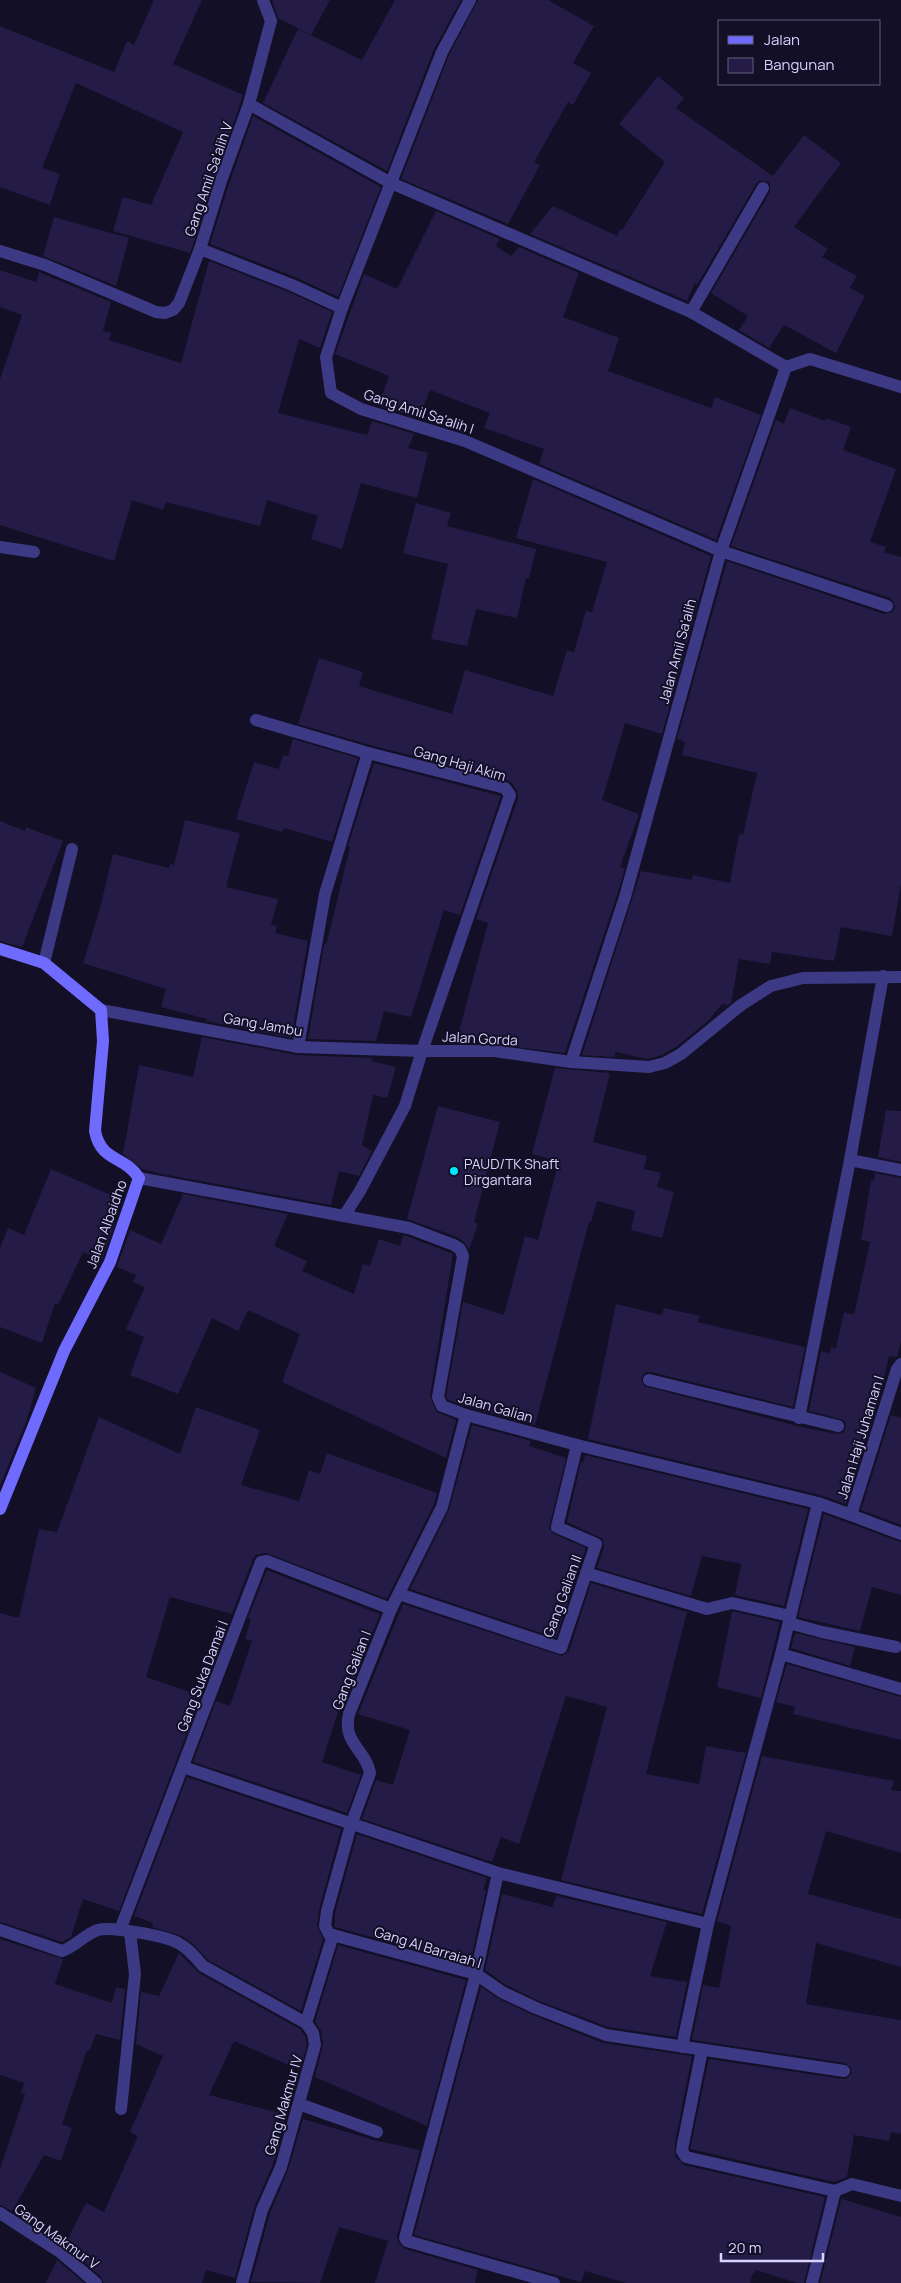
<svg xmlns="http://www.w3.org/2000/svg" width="901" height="2283" font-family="Manrope,sans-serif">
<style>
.building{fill:#241b47}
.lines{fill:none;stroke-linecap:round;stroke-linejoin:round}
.lane{stroke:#3d3a85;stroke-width:12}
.street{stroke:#3d3a85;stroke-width:12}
.secondary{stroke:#6f6bff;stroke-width:12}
.poi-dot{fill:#00e5ff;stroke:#130f26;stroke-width:2}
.labels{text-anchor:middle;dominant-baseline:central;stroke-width:4;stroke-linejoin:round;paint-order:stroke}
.street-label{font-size:14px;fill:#d9d4ff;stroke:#130f26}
.poi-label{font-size:14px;fill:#d9d4ff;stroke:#130f26;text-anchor:start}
</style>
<rect width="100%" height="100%" fill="#130f26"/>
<g class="building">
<path d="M154,0H202L173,64L243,95L190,253L113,231L123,197L151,205L183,132L76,83L42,168L60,174L50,205L0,187V26L114,72L127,41L134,45Z"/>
<path d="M272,0H330L311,35L278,18Z"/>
<path d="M395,0H461L434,49L387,171L263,103L298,29L362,60Z"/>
<path d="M478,0H548L594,26L573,63L591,73L573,105L568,102L534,162L540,165L508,224L401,179L449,55Z"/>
<path d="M658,76L684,98L676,108L773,176L804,135L841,163L794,227L828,249L822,257L857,276L850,288L865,296L836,353L784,325L769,348L739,330L748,316L711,293L770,192V184L767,181H759L756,184L697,285L695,283L687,301L530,234L553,206L617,236L620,229L622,230L665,162L619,124Z"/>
<path d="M253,116L381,187L338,297L295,277L210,244L229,184Z"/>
<path d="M436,211L500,239L496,246L511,256L519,247L579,273L563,317L619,338L608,371L711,408L715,397L761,415L716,540L539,464L544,449L484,428L490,413L430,390L419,418L378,406L389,376L335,354L364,274L397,289Z"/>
<path d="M54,217L129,238L116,286L43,256Z"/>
<path d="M209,261L289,292L332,312L320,348L299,339L278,413L367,435L372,421L414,434L408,448L428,453L417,498L361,483L342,549L311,539L318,516L267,500L260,526L166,502L163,510L132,500L114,561L0,525V379L22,315L0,307V270L36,282L39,272L111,302L103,331L111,333L109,340L181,363Z"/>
<path d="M790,408L825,421L826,418L851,427L843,450L896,469L870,542L886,547L884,552L901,557V884L892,936L841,927L834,961L772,952L770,964L739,959L731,1003L728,1005L722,1004L709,1020L676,1047L662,1055L648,1059L616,1052L614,1057L582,1055L641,871L692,880L693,875L730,883L739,834L743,835L757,773L682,755L685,742L677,739L727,561L884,614L892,612L895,608L893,601L890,598L731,546L776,420L784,424Z"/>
<path d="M533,479L711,556L662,734L625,723L602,800L639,814L620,867L625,868L617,895L565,1053L484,1043L458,1035L488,923L476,919L518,798L517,791L512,783L507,780L370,745L298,724L319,658L363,672L359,686L452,714L465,670L553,696L567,650L574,652L586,611L592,612L607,562L516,538Z"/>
<path d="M416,503L451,513L447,526L536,549L529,579L526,578L517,618L476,609L467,646L431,639L448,564L403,553Z"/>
<path d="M293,739L358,758L332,842L284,828L282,832L236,819L254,762L279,769L283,755L288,756Z"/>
<path d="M374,763L501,796L460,915L444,910L411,1017L384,1011L376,1041L308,1039L324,945L327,942L350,847L348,846Z"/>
<path d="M185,820L240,833L226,887L278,899L271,925L277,926L275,933L308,941L291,1038L206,1021L207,1019L161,1007L166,989L83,963L99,912L113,854L169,868L170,864L174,865Z"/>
<path d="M0,821L25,831L26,827L63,841L22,947L0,941Z"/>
<path d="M202,1037L297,1055L372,1058L371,1061L396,1067L387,1098L373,1095L362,1145L372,1151L359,1176L339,1171L331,1205L162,1174L142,1169L123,1154L139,1065L193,1077Z"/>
<path d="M555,1068L610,1073L593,1142L647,1156L644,1169L661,1173L657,1187L674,1192L662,1238L631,1230L635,1211L597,1201L591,1222H589L535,1425L468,1407L448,1400L446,1396L463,1302L504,1315L525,1236L538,1240L559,1161L532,1154Z"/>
<path d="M438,1106L500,1122L474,1222L478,1224L469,1250L465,1243L457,1237L407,1219Z"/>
<path d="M886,1110L901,1111V1162L878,1157Z"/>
<path d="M51,1169L118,1198L109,1220L115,1223L102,1260L83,1252L58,1305L55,1303L42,1343L0,1327V1248L8,1228L24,1235Z"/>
<path d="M875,1173L901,1178V1341L897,1357L889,1356L879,1398L846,1504L820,1495L588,1439L616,1304L662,1315L664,1308L700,1316L698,1322L805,1347L793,1407L651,1372H646L641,1378L644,1386L797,1426L836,1434L844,1432L846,1424L843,1420L809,1411L821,1351L830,1353L831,1347L836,1348L844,1312L854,1315L870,1242L861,1240L871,1180L874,1181Z"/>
<path d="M183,1194L288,1214L274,1246L307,1261L302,1271L354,1294L363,1264L370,1266L379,1239L400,1246L403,1235L407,1236L453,1254L430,1396L437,1412L456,1420L446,1458L282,1382L300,1334L248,1310L238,1331L212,1318L178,1394L130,1375L144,1337L126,1329L145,1287L133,1282L136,1275L117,1267L130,1230L161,1244Z"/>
<path d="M0,1372L36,1388L26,1422L0,1486Z"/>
<path d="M196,1407L260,1430L241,1485L299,1501L309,1470L320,1474L327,1453L437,1493L434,1504L387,1599L266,1553L256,1555L253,1559L232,1614L170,1597L146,1677L201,1696L119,1911L83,1899L71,1937L62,1942L0,1922V1613L19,1618L39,1529L57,1532L99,1417L180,1454Z"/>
<path d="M891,1415L901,1418V1525L861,1510Z"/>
<path d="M472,1425L531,1441L529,1446L566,1458L549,1528L554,1534L586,1548L556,1638L410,1589L449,1510Z"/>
<path d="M585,1455L808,1509L784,1606L735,1595L741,1564L702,1556L691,1596L597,1568L604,1547L603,1539L567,1522L581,1462L583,1463Z"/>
<path d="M824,1514L901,1542V1595L872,1587L860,1631L798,1617Z"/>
<path d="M267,1570L380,1614L342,1710L339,1709L322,1762L361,1775L347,1813L193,1762L216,1701L230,1706L252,1641L245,1639L251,1619L248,1618Z"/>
<path d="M591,1583L687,1612L646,1774L699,1784L706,1746L746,1753L702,1914L561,1880L607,1707L566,1696L519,1844L501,1837L492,1862L362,1819L376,1780L393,1785L410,1730L358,1714L403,1604L562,1656L569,1651Z"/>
<path d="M732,1611L780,1622L761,1698L717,1687Z"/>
<path d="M795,1633L855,1647L850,1666L791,1648Z"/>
<path d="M787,1664L901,1697V1740L793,1714L795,1707L776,1702Z"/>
<path d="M762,1756L894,1781L891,1790L901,1791V1853L826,1831L808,1894L901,1919V1967L816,1943L806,2004L901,2020V2134L891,2132L889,2141L854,2135L847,2177L834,2182L690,2149L709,2059L843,2079L847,2078L852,2073L851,2068L845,2063L692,2040L703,1985L719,1988L731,1926L717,1921Z"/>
<path d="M187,1777L341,1829L319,1910L317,1925L323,1939L301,2011L208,1960L193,1944L182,1936L152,1927L153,1923L134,1916Z"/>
<path d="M357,1834L487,1878L483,1890H486L470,1964L335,1927V1913Z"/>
<path d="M502,1894L552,1907L557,1896L667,1922L650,1976L687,1982L676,2037L608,2027L539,2001L506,1985L485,1970Z"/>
<path d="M0,1939L63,1959L55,1984L112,2003L116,1987L125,1989L120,2040L96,2034L89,2051L87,2050L62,2124L72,2128L61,2161L44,2155L12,2211L0,2205V2169L25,2094L21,2093L24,2083L0,2075Z"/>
<path d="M338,1945L466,1980L427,2126L315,2077L323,2044L321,2031L315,2022Z"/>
<path d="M179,1953L199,1973L300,2029L305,2036L307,2045L300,2070L234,2041L209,2095L287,2115L273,2164L254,2208L235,2278L206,2270L202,2283H104L101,2277L65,2245L86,2203L104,2212L138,2136L130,2132L163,2056L136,2044L141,1992L159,1996Z"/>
<path d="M481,1987L499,1999L533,2015L603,2043L692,2056L675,2142V2156L684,2165L825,2197L804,2283H797L756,2270L755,2273H753L750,2283H626L585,2271L581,2282L414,2235Z"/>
<path d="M303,2119L374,2140L420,2150L397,2236L398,2242L405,2249L478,2270L475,2283H375L388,2241L339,2227L320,2283L251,2282L270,2213L288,2170Z"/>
<path d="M842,2197V2199L901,2217V2283H820Z"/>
<path d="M57,2260L84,2283H46Z"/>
</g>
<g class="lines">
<path class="lane" d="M299,2104L377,2132"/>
<g class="street">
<path d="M263,0L271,21L249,104L221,181L200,249L292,285L342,308"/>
<path d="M470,0L442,52L342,308L326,357L331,393L361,409L465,441L721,551L887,606"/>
<path d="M249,104L391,183L691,312L786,367"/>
<path d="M0,251L45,265L156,312L165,313L173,310L179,303L200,249"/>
<path d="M691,312L763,188"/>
<path d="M0,547L34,552"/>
<path d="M44,963L72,849"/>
<path d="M101,1010L298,1047L422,1051L510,795L505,788L368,753L256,720"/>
<path d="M298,1047L325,894L368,753"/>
<path d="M571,1062L625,897L721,551L786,367L810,359L901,387"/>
<path d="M850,1160L901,1170"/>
<path d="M139,1178L344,1216L360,1191L405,1106L422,1051H494L571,1062L649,1067L665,1063L681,1054L741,1005L771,986L803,978L901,977"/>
<path d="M344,1216L409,1228L454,1245L460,1249L463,1256L438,1397L442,1406L466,1415L577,1445L818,1503L851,1515L897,1369L901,1364"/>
<path d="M649,1380L838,1426"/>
<path d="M466,1415L442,1507L391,1609L349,1714C342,1743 366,1750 370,1773L351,1825L327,1911L325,1926L329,1934L476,1974L502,1992L536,2008L606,2035L844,2071"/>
<path d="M799,1418L850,1160L883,976"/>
<path d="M851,1515L901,1534"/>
<path d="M586,1573L707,1609L732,1603L790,1616"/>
<path d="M399,1594L561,1648L596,1544L557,1527L577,1445"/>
<path d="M789,1623L822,1632L896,1647"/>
<path d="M781,1654L901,1689"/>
<path d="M183,1767L498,1873L708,1924"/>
<path d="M498,1873L476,1974L405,2238L407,2241L554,2283"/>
<path d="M0,1930L62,1951C75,1947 85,1934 98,1930C110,1926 166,1936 178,1943C188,1948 195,1957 203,1966L306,2023"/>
<path d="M120,1930L261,1562L267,1561L391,1609"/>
<path d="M682,2047L708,1924L781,1654L818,1503"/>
<path d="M702,2050L683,2144L682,2151L686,2157L835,2191L852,2184L901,2196"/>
<path d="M121,2109L135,1974L130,1932"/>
<path d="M0,2213L60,2252L96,2283"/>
<path d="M242,2283L262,2210L281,2167L315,2045L313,2033L306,2023L333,1935"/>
<path d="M812,2283L835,2191"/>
</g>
<path class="secondary" d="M0,949L44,963L101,1010L103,1041L95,1131C101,1162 124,1155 139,1178L110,1262L64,1351L0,1509"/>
</g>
<circle class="poi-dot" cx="454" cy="1171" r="5"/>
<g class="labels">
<g class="street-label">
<text transform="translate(208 179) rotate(-71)">Gang Amil Sa'alih V</text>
<text transform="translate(419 411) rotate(18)">Gang Amil Sa'alih I</text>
<text transform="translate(677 651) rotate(-75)">Jalan Amil Sa'alih</text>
<text transform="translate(460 763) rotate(16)">Gang Haji Akim</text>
<text transform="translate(263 1024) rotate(10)">Gang Jambu</text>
<text transform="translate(480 1038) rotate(3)">Jalan Gorda</text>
<text transform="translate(106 1224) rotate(-70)">Jalan Albaidho</text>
<text transform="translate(496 1407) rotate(16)">Jalan Galian</text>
<text transform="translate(860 1437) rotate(-73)">Jalan Haji Juhaman I</text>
<text transform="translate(562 1596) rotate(-70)">Gang Galian II</text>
<text transform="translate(351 1670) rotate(-69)">Gang Galian I</text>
<text transform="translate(202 1676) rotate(-69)">Gang Suka Damai I</text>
<text transform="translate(428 1947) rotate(17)">Gang Al Barraiah I</text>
<text transform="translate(283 2105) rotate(-74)">Gang Makmur IV</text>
<text transform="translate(57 2236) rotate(36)">Gang Makmur V</text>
</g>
<g class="poi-label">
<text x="464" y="1163">PAUD/TK Shaft<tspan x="464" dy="16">Dirgantara</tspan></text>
</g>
</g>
<rect x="718" y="20" width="162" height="65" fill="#130f26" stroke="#625e7d"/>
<rect x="728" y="36" width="25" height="8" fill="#6f6bff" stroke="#625e7d"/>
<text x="764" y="45" font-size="15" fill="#d9d4ff">Jalan</text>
<rect x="728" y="58" width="25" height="15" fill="#241b47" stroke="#625e7d"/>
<text x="764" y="70" font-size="15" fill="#d9d4ff">Bangunan</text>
<path d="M721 2253v8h102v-8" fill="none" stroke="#d9d4ff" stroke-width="2.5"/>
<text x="728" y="2253" font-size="15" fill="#d9d4ff" stroke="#130f26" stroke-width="4" paint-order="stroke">20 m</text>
</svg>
